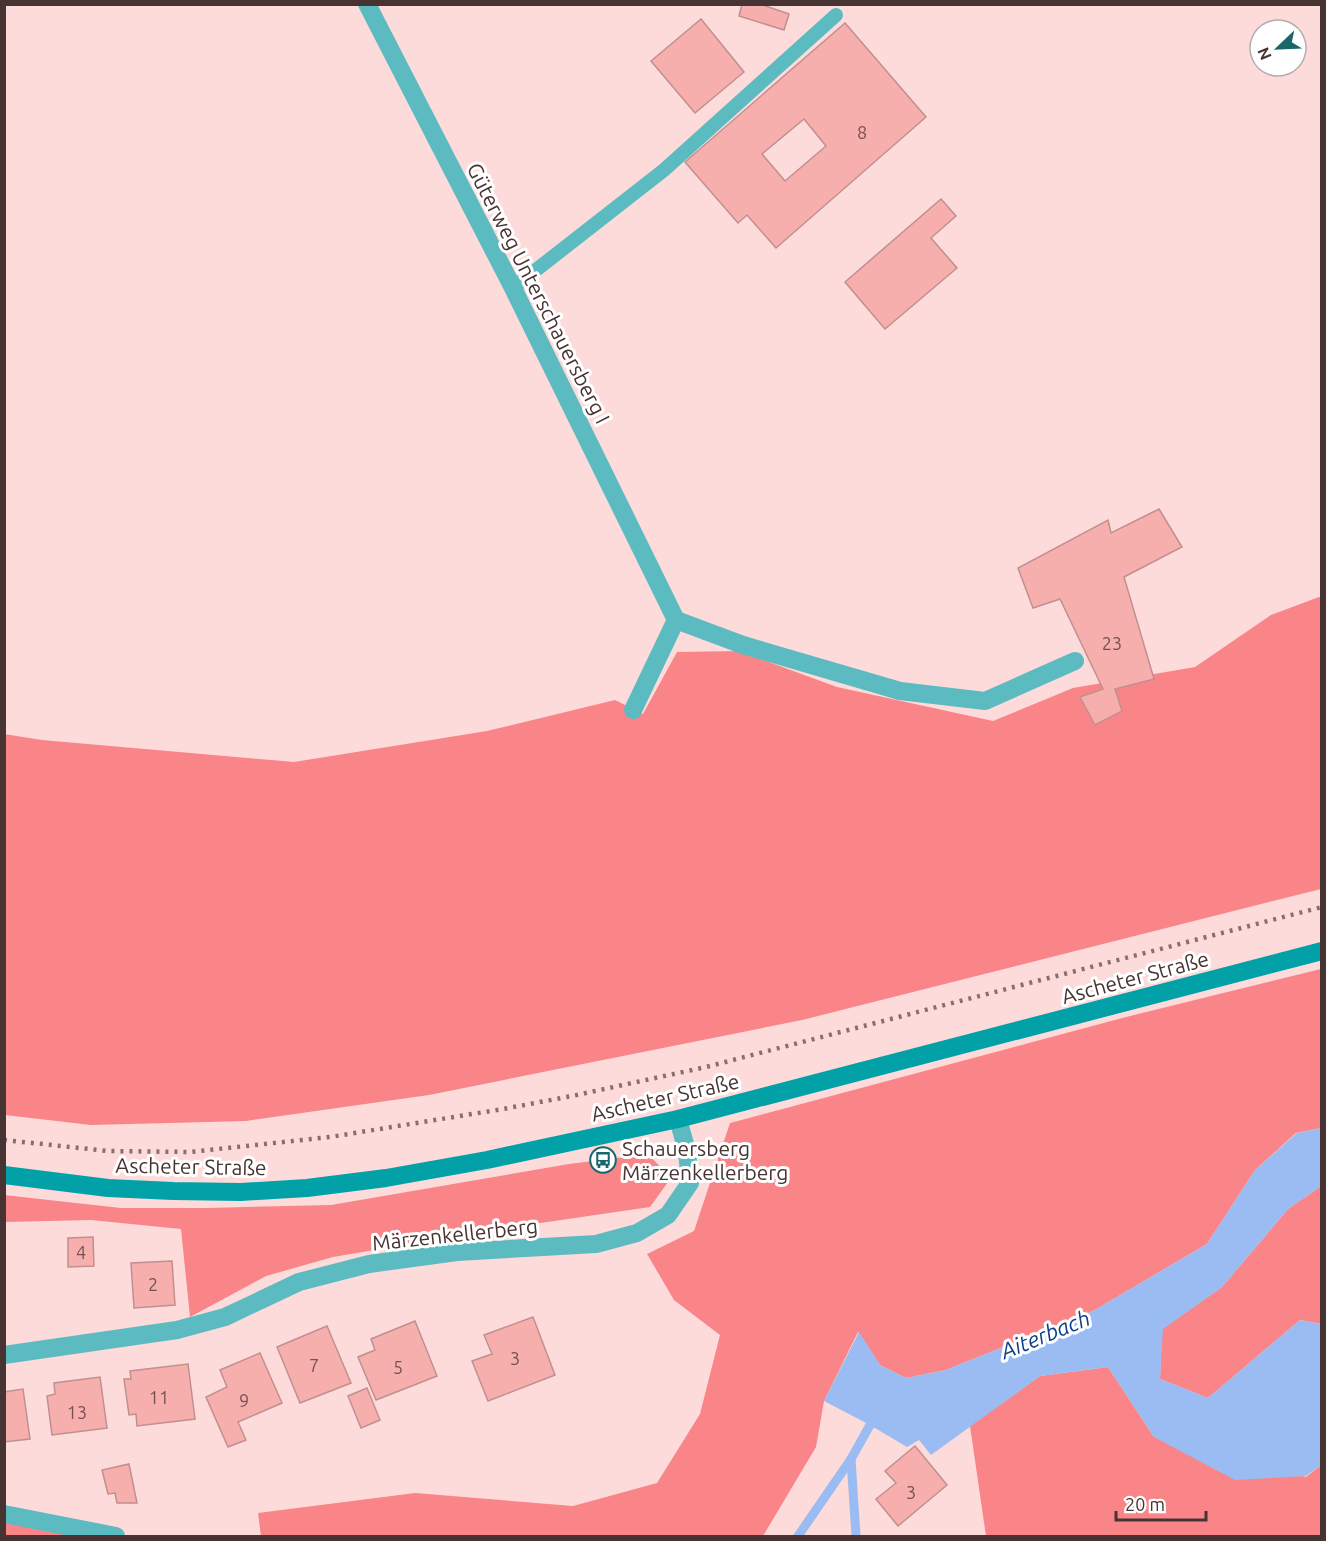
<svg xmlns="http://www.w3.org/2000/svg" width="1326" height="1541" font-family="Ubuntu,sans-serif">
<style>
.forest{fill:#f98588}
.water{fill:#9bbcf2}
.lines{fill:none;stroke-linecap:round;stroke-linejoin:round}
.stream{stroke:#9bbcf2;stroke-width:9}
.building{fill:#f7afae;stroke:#c28f8f;stroke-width:1.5;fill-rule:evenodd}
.lane{stroke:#5cbbc0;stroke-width:14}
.street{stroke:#5cbbc0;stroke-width:18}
.secondary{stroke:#02a1a7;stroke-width:18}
.rail{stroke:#886f6f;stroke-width:4.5;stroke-dasharray:3 6;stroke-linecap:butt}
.labels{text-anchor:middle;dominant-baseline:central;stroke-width:6;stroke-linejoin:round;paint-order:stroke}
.number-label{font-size:18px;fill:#745252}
.street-label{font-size:21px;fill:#483333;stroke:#fff}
.poi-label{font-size:21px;fill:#483333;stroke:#fff;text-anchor:start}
.water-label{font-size:22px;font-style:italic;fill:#0c3e8a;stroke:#fff}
</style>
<rect width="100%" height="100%" fill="#fcdbda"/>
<g class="forest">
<path d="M1319,597H1321V889L802,1020L429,1095L246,1121L91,1125L5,1115L4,734L42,740L294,762L487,731L615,700L643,714L677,652L739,651L837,687L993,721L1073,688L1195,667L1271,615Z"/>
<path d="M1321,969V1128L1296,1133L1255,1170L1207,1244L1093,1311L946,1370L906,1378L880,1365L858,1332L824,1401L816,1447L763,1536H261L258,1513L415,1493L573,1506L657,1483L700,1414L720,1335L674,1300L647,1254L694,1231L730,1123L1126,1017Z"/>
<path d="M648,1154L671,1178L650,1207L499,1229L333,1257L266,1276L190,1317L181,1229L91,1220L5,1222L4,1195L121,1208H207L331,1205L569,1164Z"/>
<path d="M1321,1186V1324L1300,1320L1208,1398L1160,1379L1162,1329L1222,1287L1288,1209Z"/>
<path d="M1108,1367L1154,1437L1306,1477L1321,1465V1536H986L970,1426L1040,1376Z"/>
<path d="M5,1515L100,1536H5Z"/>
</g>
<path class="water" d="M1321,1128V1186L1288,1209L1222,1287L1163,1329L1160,1379L1208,1398L1300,1320L1321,1324V1465L1306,1476L1235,1480L1154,1437L1108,1367L1040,1376L931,1455L919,1440L907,1447L870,1425L824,1401L859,1332L880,1365L906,1378L946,1370L1093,1311L1207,1244L1255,1170L1297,1133Z"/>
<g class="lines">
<g class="stream">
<path d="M851,1459L856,1536"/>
<path d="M798,1536L851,1459L870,1425L881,1420"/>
</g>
</g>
<g class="building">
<path d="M742,4H760L789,14L784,30L739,16Z"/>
<path d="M701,19L744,72L695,113L651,61Z"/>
<path d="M845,23L926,117L776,248L747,215L738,223L685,162ZM804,119L826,146L785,181L762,154Z"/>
<path d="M941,199L956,216L931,238L957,268L885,329L845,282Z"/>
<path d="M1159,509L1182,547L1124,577L1154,679L1115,689L1122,711L1095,725L1080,697L1103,689L1060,599L1033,608L1018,568L1108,520L1111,533Z"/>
<path d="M93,1237L94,1266L68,1267V1238Z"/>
<path d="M172,1261L175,1305L134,1308L131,1263Z"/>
<path d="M533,1317L555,1375L488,1401L472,1361L492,1354L484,1335Z"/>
<path d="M415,1321L437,1376L376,1400L358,1357L375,1350L371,1339Z"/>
<path d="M327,1326L351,1383L300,1403L277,1347Z"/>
<path d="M260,1353L282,1403L238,1422L246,1440L228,1447L206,1397L227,1387L220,1370Z"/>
<path d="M188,1364L195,1419L137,1426L136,1414L129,1415L124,1379H131L130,1371Z"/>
<path d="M100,1377L107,1428L52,1435L47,1396L55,1394L54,1383Z"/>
<path d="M367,1388L380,1420L361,1428L348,1396Z"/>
<path d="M23,1389L30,1439L4,1442V1392Z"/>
<path d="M915,1446L947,1485L898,1526L876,1499L896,1483L885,1471Z"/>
<path d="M129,1464L137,1503H117L115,1493L108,1494L102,1470Z"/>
</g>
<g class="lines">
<path class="lane" d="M513,288L664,170L836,15"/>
<g class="street">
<path d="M367,4L513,288L676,620"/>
<path d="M676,620L743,645L900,691L985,701L1075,661"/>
<path d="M633,710L676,620"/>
<path d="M4,1355L177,1330L225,1317L299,1282L369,1264L457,1252L596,1244L637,1233L668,1215L690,1183L687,1151L678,1119"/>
<path d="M4,1514L116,1536"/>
</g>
<path class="secondary" d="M4,1175L108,1188L173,1191L241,1192L307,1188L386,1178L487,1160L678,1119L1322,951"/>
<path class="rail" d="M4,1140L108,1151L190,1152L330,1137L503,1109L572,1096L706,1067L1322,907"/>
</g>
<defs>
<g id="bus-ring" transform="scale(1.35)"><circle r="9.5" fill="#fff" stroke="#1a676b" stroke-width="1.5"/><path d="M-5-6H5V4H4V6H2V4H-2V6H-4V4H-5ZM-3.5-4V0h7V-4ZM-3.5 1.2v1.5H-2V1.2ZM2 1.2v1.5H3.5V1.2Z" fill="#1a676b"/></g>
</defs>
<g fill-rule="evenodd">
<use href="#bus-ring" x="603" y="1160"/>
</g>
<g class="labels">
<g class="number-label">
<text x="862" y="132">8</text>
<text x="1112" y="643">23</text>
<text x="81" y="1252">4</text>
<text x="153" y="1284">2</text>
<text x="515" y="1358">3</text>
<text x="314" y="1365">7</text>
<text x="398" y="1367">5</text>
<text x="159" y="1397">11</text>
<text x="244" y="1400">9</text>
<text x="77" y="1412">13</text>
<text x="911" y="1492">3</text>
</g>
<g class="street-label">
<text transform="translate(539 293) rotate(63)">Güterweg Unterschauersberg I</text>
<text transform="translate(1135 977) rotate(-15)">Ascheter Straße</text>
<text transform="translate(665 1097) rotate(-13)">Ascheter Straße</text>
<text transform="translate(191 1166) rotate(1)">Ascheter Straße</text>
<text transform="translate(455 1234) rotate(-6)">Märzenkellerberg</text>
</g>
<g class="poi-label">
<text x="622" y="1148">Schauersberg<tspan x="622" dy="24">Märzenkellerberg</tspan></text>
</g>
<g class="water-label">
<text transform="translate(1045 1334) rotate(-22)">Aiterbach</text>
</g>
</g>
<rect width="1326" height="1541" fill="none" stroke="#483333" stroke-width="12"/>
<g transform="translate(1278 48) rotate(247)"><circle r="28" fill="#ffffff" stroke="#b6adad" stroke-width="1.5"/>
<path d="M0-4.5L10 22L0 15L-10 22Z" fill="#1a676b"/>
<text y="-9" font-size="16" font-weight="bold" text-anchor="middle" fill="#483333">N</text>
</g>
<path d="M1116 1511v9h90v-9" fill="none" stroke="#483333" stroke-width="3"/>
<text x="1125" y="1511" font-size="18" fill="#483333" stroke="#ffffff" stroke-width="4.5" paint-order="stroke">20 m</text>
</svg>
